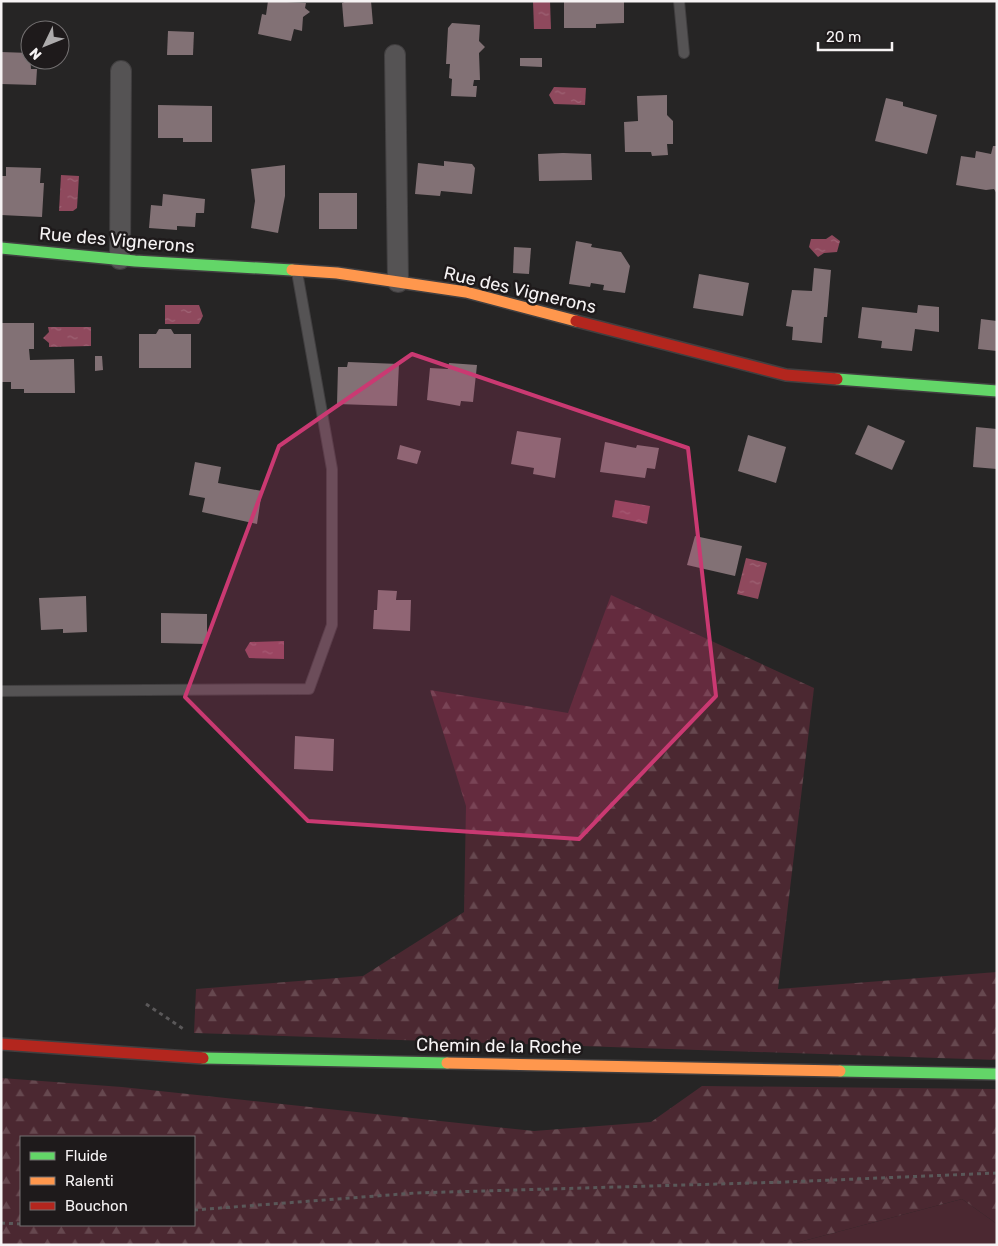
<svg xmlns="http://www.w3.org/2000/svg" width="998" height="1246" font-family="Rubik,sans-serif">
<style>
.grass{fill:#4b2831}
.forest{fill:url(#forest-firs);fill-rule:evenodd}
.water{fill:url(#water-ripples)}
.building{fill:#827175}
.lines{fill:none;stroke-linecap:round;stroke-linejoin:round}
.lane-casing{stroke:#413f40;stroke-width:12}
.street-casing{stroke:#413f40;stroke-width:22}
.fast-casing{stroke:#413f40;stroke-width:14}
.slow-casing{stroke:#413f40;stroke-width:14}
.jam-casing{stroke:#413f40;stroke-width:14}
.path{stroke:#5a5859;stroke-width:3;stroke-dasharray:4 4;stroke-linecap:butt}
.lane{stroke:#555354;stroke-width:10}
.street{stroke:#555354;stroke-width:20}
.fast{stroke:#63d668;stroke-width:11}
.slow{stroke:#ff974d;stroke-width:11}
.jam{stroke:#b3261e;stroke-width:11}
.marked{fill:#ca3972;fill-opacity:0.2;stroke:#ca3972;stroke-width:4;stroke-linejoin:round}
.labels{text-anchor:middle;dominant-baseline:central;stroke-width:5;stroke-linejoin:round;paint-order:stroke}
.street-label{font-size:18px;fill:#f6f3f4;stroke:#1e1a1b}
</style>
<defs>
<pattern id="forest-firs" width="22" height="20" patternUnits="userSpaceOnUse" patternTransform="scale(1.25)"><rect width="22" height="20" fill="#4b2831"/><path d="M5 1l3.5 6h-7zM16 11l3.5 6h-7z" fill="#66484f"/></pattern>
<pattern id="water-ripples" width="26" height="14" patternUnits="userSpaceOnUse" patternTransform="scale(1.25)"><rect width="26" height="14" fill="#8f495d"/><path d="M2 4q2-2 4 0t4 0M15 11q2-2 4 0t4 0" fill="none" stroke="#9f6475"/></pattern>
</defs>
<rect width="100%" height="100%" fill="#262525"/>
<path class="grass" d="M962,1199L997,1224V1245H788Z"/>
<g class="forest">
<path d="M611,595L814,688L778,989L997,972V1060L194,1033L196,989L363,976L464,912L466,806L430,690L568,713Z"/>
<path d="M1,1078L122,1087L534,1131L651,1122L702,1086L997,1089V1224L962,1199L788,1245H1ZM21,1137H194V1225H21Z"/>
</g>
<g class="water">
<path d="M533,1H550L551,29H534Z"/>
<path d="M554,87L586,88L585,105L554,104L549,95Z"/>
<path d="M61,175L79,176L77,208L73,211H59Z"/>
<path d="M832,235L840,241L837,252L824,253L818,257L809,247L811,239H826Z"/>
<path d="M165,305H199L203,316L199,324H165Z"/>
<path d="M48,327H91V346L49,347V343L43,338L49,332Z"/>
<path d="M615,500L650,506L647,524L612,517Z"/>
<path d="M746,558L767,563L758,599L737,594Z"/>
<path d="M284,641V659L249,658L245,650L250,642Z"/>
</g>
<g class="building">
<path d="M268,1L306,3L305,8L310,12L303,17L302,31L294,29L291,41L258,34L262,14L266,15Z"/>
<path d="M347,1H371L373,24L344,27L342,3Z"/>
<path d="M564,1H624V23L596,24V28H564Z"/>
<path d="M452,23L480,25L479,41L485,47L479,53L480,80H474L473,86H477L476,97L451,96L452,79L449,78L450,64H446L448,28Z"/>
<path d="M168,31L194,32L193,55H167Z"/>
<path d="M1,52L30,53L31,69H37L36,85L1,84Z"/>
<path d="M520,58H542V67L520,66Z"/>
<path d="M667,95V115L673,121V144H667L668,155L652,156L651,152H625L624,122L638,121L637,96Z"/>
<path d="M886,98L903,102V106L937,115L927,154L875,141Z"/>
<path d="M158,105L212,106V142H183V138H158Z"/>
<path d="M993,146H997V194L994,189L986,190L956,185L961,156L975,158L976,151L991,154Z"/>
<path d="M563,153L591,154L592,180L539,181L538,154Z"/>
<path d="M444,161L472,164L475,168L472,194L441,191L440,196L415,194L418,163L444,166Z"/>
<path d="M285,165V196L278,233L251,228L255,201L251,169Z"/>
<path d="M6,167L41,168L40,183H44L42,217L1,215V176H6Z"/>
<rect x="319" y="193" width="38" height="36"/>
<path d="M163,194L205,199L204,213H196L195,227L177,226V230L149,228L151,205L162,206Z"/>
<path d="M576,241L592,244L591,247L621,252L630,266L625,293L603,290L604,285L591,283L590,287L569,284Z"/>
<path d="M514,247L531,248L529,274L513,273Z"/>
<path d="M814,268L831,270L827,317H824L822,343L792,340L793,327L786,326L792,290L812,291Z"/>
<path d="M699,274L749,283L743,316L693,308Z"/>
<path d="M918,305L939,307V332L915,329L912,351L881,348L882,341L858,338L862,307L917,313Z"/>
<path d="M981,319L997,321V351L978,349Z"/>
<path d="M1,323H34V349H29L30,360L74,359L75,393H24V389H11V382H2Z"/>
<path d="M159,329H171L174,334H191V368H139V334H156Z"/>
<path d="M95,356H102L103,370L95,371Z"/>
<path d="M348,362L399,364L397,406L337,404L338,367H347Z"/>
<path d="M449,363L477,365L473,402L461,401L460,406L427,400L430,368L448,369Z"/>
<path d="M868,425L905,441L892,470L855,454Z"/>
<path d="M976,427L997,429V469L973,467Z"/>
<path d="M517,431L561,438L555,478L533,474L534,468L511,464Z"/>
<path d="M748,435L786,447L776,483L738,471Z"/>
<path d="M605,442L636,448L637,445L659,448L655,469L647,468L645,478L600,472Z"/>
<path d="M400,445L421,451L417,464L397,459Z"/>
<path d="M195,462L221,467L218,483L262,491L257,524L202,512L205,498L189,495Z"/>
<path d="M695,536L742,546L735,576L687,565Z"/>
<path d="M378,590L397,591L396,600H411L410,631L373,629L374,610H377Z"/>
<path d="M86,596L87,632L63,633V629L41,630L39,598Z"/>
<path d="M161,613L207,614V644L161,643Z"/>
<path d="M295,736L334,739L333,771L294,769Z"/>
</g>
<g class="lines">
<g class="lane-casing">
<g id="lane">
<path d="M679,1L684,53"/>
<path d="M1,691L309,689L332,625V469L297,272"/>
</g>
</g>
<g class="street-casing">
<g id="street">
<path d="M395,55L398,282"/>
<path d="M120,259L121,71"/>
</g>
</g>
<g class="fast-casing">
<g id="fast">
<path d="M1,248L135,261L292,270"/>
<path d="M837,379L997,391"/>
<path d="M203,1058L447,1063"/>
<path d="M840,1071L997,1074"/>
</g>
</g>
<g class="slow-casing">
<g id="slow">
<path d="M292,270L337,273L466,292L576,321"/>
<path d="M447,1063L840,1071"/>
</g>
</g>
<g class="jam-casing">
<g id="jam">
<path d="M576,321L786,375L837,379"/>
<path d="M1,1044L203,1058"/>
</g>
</g>
<g class="path">
<path d="M146,1004L185,1030"/>
<path d="M194,1210L415,1193L786,1182L997,1173"/>
<path d="M1,1223L21,1224"/>
</g>
<use href="#lane" class="lane"/>
<use href="#street" class="street"/>
<use href="#fast" class="fast"/>
<use href="#slow" class="slow"/>
<use href="#jam" class="jam"/>
</g>
<path class="marked" d="M412,354L688,448L716,696L579,839L308,821L185,697L279,446Z"/>
<g class="labels">
<g class="street-label">
<text transform="translate(117 240) rotate(5)">Rue des Vignerons</text>
<text transform="translate(520 290) rotate(13)">Rue des Vignerons</text>
<text transform="translate(499 1046) rotate(1)">Chemin de la Roche</text>
</g>
</g>
<rect width="998" height="1246" fill="none" stroke="#f6f3f4" stroke-width="5"/>
<rect x="20" y="1136" width="175" height="90" fill="#1e1a1b" stroke="#747172"/>
<rect x="30" y="1152" width="25" height="8" fill="#63d668" stroke="#747172"/>
<text x="65" y="1161" font-size="15" fill="#f6f3f4">Fluide</text>
<rect x="30" y="1177" width="25" height="8" fill="#ff974d" stroke="#747172"/>
<text x="65" y="1186" font-size="15" fill="#f6f3f4">Ralenti</text>
<rect x="30" y="1202" width="25" height="8" fill="#b3261e" stroke="#747172"/>
<text x="65" y="1211" font-size="15" fill="#f6f3f4">Bouchon</text>
<g transform="translate(45 45) rotate(227)"><circle r="24" fill="#1e1a1b" stroke="#747172"/>
<path d="M0-4L9 19L0 12L-9 19Z" fill="#adabac"/>
<text y="-8" font-size="14" font-weight="bold" text-anchor="middle" fill="#f6f3f4">N</text>
</g>
<path d="M818 42v8h74v-8" fill="none" stroke="#f6f3f4" stroke-width="2.5"/>
<text x="826" y="42" font-size="15" fill="#f6f3f4" stroke="#1e1a1b" stroke-width="4" paint-order="stroke">20 m</text>
</svg>
